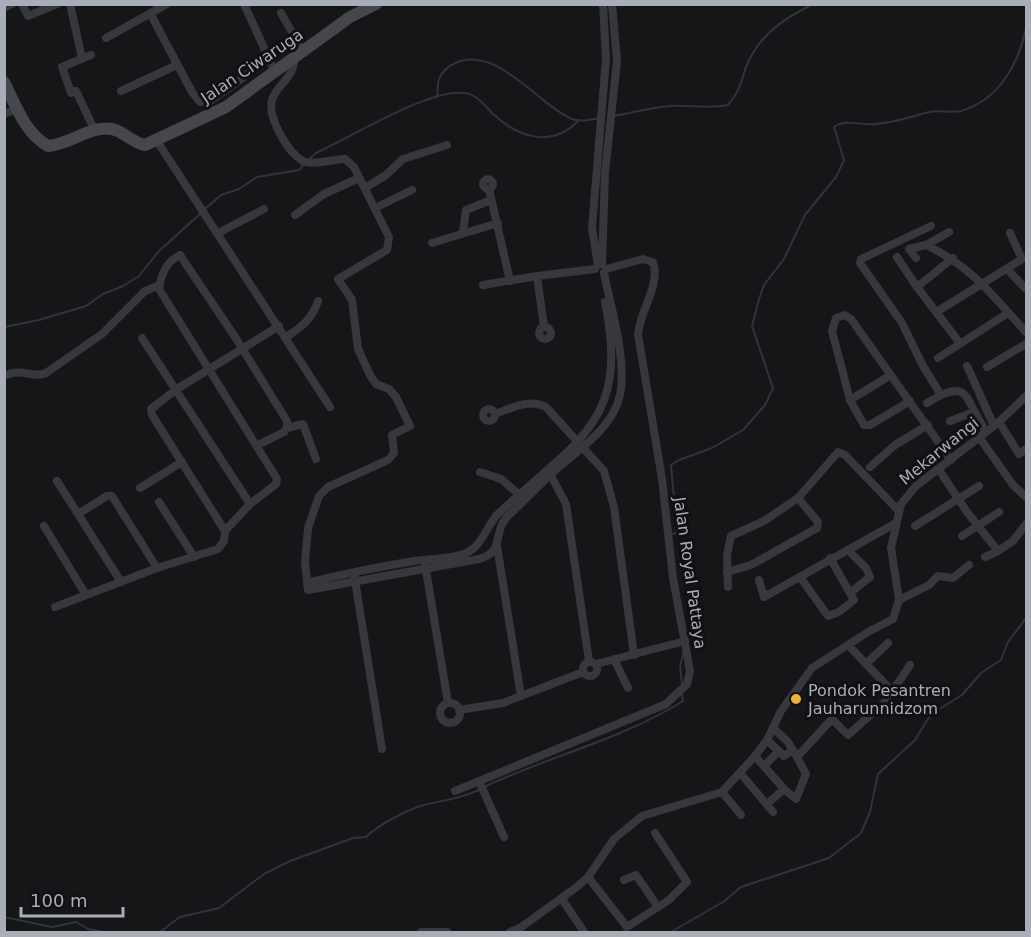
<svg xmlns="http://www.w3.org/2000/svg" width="1031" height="937" font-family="'DejaVu Sans',sans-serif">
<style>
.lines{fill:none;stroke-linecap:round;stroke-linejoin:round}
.stream{stroke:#2c353c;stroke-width:2}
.street{stroke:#37383d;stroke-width:8}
.secondary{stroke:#45474d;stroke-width:12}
.poi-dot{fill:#f2b134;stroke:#111113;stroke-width:2}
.labels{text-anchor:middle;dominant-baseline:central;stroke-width:6;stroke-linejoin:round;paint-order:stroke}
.street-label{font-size:16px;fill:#a8adb8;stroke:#111113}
.poi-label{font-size:16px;fill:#a8adb8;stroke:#111113;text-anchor:start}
</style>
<rect width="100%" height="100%" fill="#161618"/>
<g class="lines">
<g class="stream">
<path d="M437,97C438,91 437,85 439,79C442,72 449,66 455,63C497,44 538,105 572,119C581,122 590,120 599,118"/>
<path d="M614,116C632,113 652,107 671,106C691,105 709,109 728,105C739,93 741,82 746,67C759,35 783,19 813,4"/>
<path d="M309,159L316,153C349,138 430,88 464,93C477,94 485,106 493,114C519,138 552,148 578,121"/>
<path d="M205,209L221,195L239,189L257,177L299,170L305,163"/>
<path d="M4,327L39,320L86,306L103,294L123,286L139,276L158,252L201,213"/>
<path d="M671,534L677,533L671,465L679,460L712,448L743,430L765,405L773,388L752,326L759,299L764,285L784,259L805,215L836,177L844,160L834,127C846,118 861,126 875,124C893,123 911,117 929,112C939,110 951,113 961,111C999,100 1018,64 1026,29"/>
<path d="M682,684L680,666L683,655"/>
<path d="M484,787C549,756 621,740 683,701L682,693"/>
<path d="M4,917L52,927L76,922L88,929L103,932"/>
<path d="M160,932L180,917L219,908L264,874L290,861L353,838L366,837C378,825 411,807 428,804C446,800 462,798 479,790"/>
<path d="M671,932L723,902L741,887L829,858L861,833L870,812L878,774L915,740L931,714L962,695L981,673L1001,660L1008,642L1026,618"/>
</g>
<g class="street">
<path d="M22,4L28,16L57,4"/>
<path d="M70,4L82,58"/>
<path d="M244,4L275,72"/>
<path d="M4,8L12,4"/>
<path d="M150,13L192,92L200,102H209L269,59"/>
<path d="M281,13L304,53"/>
<path d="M106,38L167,4"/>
<path d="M91,55L62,67L71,93L76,91L95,131"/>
<path d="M294,60C294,78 277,84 272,100C267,117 288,153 303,161C313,166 333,159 345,159L354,167L389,237L387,250L338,279L352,300L358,349L370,375L376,384L389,389L396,397L410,426L392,435L394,453L388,460L328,487L319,496L308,528L305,562L308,590L479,559C507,551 490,532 510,514C523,502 536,488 549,476C573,453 613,430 620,395C627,359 611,308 604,273"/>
<path d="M121,91L177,65"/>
<path d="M4,114L17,109"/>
<path d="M157,141L330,407"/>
<circle cx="488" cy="184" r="5"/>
<path d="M365,188L386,175L403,159L447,145"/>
<path d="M489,189L510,281"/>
<path d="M375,208L412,190"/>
<path d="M295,215L324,194L359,178"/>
<path d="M931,226L861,259L860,263L902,323L923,366L941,395C966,384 966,397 976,414C979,420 983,425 985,432"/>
<path d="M463,232L466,210L491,200"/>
<path d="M218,233L264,209"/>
<path d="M432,243L498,223"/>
<path d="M926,245L949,232"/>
<path d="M897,257L917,287"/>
<path d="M916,258L909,249L926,245C971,266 993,296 1026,332"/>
<path d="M953,258L917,287L959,342"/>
<path d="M602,264L605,173L617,61L612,4"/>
<path d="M598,265L592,228L606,59L603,4"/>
<path d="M1007,269L1026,289"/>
<path d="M483,285L537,276"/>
<path d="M938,311L1022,259L1010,233"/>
<path d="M544,327L537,276L595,269"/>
<circle cx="545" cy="333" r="6"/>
<path d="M286,337C302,327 312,319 318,301"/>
<path d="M938,358L1008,313"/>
<path d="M967,366L994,426"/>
<path d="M987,367L1026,344"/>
<path d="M4,376C22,367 33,379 46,373L102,334L145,291L160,285"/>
<path d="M850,400L891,375"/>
<path d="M910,401L870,425H864L850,400L832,331L836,318L845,315L851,319L951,460"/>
<path d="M927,403L941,395"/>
<circle cx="489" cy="415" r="6"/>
<path d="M495,414C512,408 529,398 546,407L604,471L614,507L634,655"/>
<path d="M950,421L974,412"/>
<path d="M999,422L1019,454L1026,449"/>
<path d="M979,437L1013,485L1026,497"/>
<path d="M258,445L284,432L287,428L303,424L316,459"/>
<path d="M870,467L895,445L928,425"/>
<path d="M548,470L566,504L589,661"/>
<path d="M939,470L967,512L998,551L1013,541L1026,524"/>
<path d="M480,472L501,479L522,497"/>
<path d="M57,481L121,582"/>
<path d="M140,488L182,462"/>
<path d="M159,502L194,557"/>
<path d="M250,504L276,484L277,479L159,289C161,274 166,262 180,255L237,340L287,421V428"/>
<path d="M78,514L107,496H112L157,568"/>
<path d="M44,526L86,595"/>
<path d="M915,526L979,486"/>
<path d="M225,531L152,415L151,409L177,389L279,326"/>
<path d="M962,536L999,512"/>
<path d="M497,546L521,696"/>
<path d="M848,550L866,568L870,577L851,592"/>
<path d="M985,557L998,551"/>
<path d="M425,564L448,703"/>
<path d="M727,572L751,565L817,528L818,522L798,498"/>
<path d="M354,574L382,749"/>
<path d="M800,577L828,616L839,612L854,600L830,558"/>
<path d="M759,580L764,597L896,523"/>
<path d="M307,583C343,574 378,567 414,561C430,559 449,559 464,554C483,547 486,525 499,513C577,439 630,424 605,302"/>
<path d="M728,587L727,555L731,536L764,521L798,498L838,452L845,455L898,510"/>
<path d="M899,600L929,585L938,576L953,578L969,565"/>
<path d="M55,607L157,568L218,549L224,541L225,531L250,504L142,338"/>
<path d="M848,645L891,690"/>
<path d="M614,659L628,688"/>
<circle cx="590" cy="669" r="7"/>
<path d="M596,664L685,641"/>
<path d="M866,664L888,643"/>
<circle cx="450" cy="713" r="10"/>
<path d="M459,710L503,703L583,672"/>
<path d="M773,728L788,742L797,757"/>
<path d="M767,740L784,756L793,750"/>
<path d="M755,756L784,789L796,799L806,774L797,757L832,719L848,735L886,701L910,665"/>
<path d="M764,766L779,751"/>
<path d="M741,774L773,812"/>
<path d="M479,781L504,837"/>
<path d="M455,791L666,704L687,684L690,671L673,578L662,479L638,334C640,311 661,284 653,262L643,259L606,269"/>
<path d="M722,792L741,815"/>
<path d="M767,804L784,789"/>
<path d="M588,877L627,927L669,900L687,882L655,833"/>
<path d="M624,880L636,875L658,907"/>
<path d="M562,899L584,932"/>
<path d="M421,932H447"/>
<path d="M510,932L520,928L578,886L588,877L614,839L642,816L722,792L755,756L767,740L781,711L812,668L868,632L893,619L899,600L891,548L901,504L916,486L999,422L1026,396"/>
</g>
<path class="secondary" d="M4,82C16,106 25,133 48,146C69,145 91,125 112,129C123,131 133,143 145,145L226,107L350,17L376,4"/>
</g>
<circle class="poi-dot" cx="796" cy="699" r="6"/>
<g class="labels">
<g class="street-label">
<text transform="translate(252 66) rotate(-34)">Jalan Ciwaruga</text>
<text transform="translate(939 451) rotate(-39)">Mekarwangi</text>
<text transform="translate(690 573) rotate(82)">Jalan Royal Pattaya</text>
</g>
<g class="poi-label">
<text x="808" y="690">Pondok Pesantren<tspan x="808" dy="18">Jauharunnidzom</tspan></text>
</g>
</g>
<rect width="1031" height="937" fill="none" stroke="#a8adb8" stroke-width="12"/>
<path d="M21 907v9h102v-9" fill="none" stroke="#a8adb8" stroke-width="3"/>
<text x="30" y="907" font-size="18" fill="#a8adb8" stroke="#111113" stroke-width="4.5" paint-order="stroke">100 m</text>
</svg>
